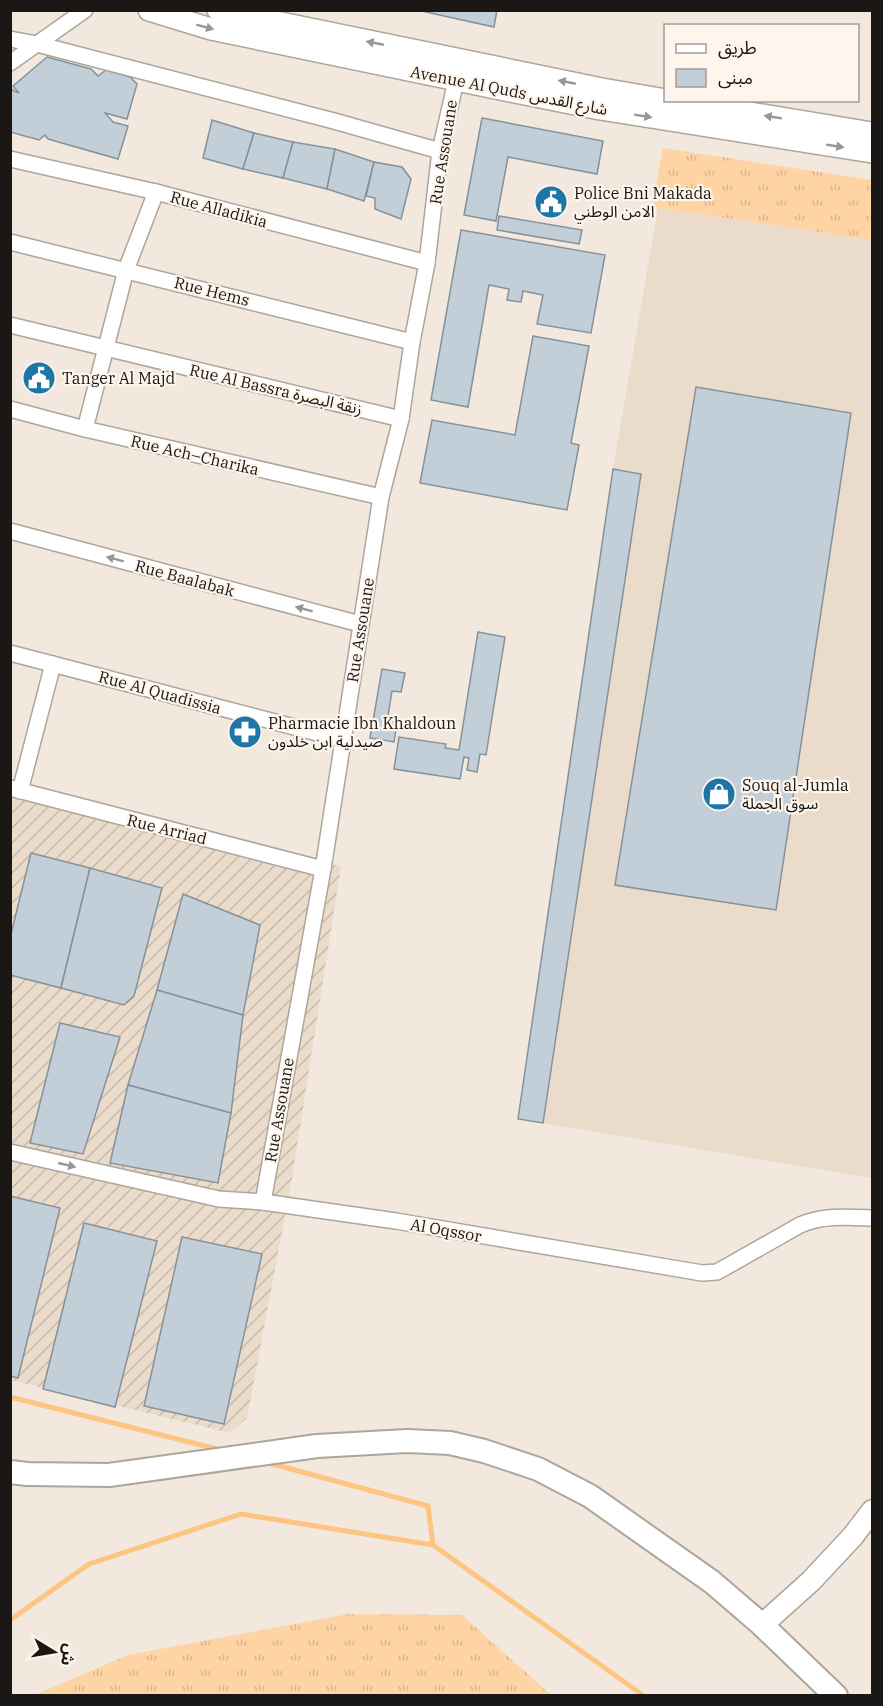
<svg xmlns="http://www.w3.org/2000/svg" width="883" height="1706" font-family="'IBM Plex Serif','Noto Sans Arabic',serif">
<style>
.built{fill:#eadbca}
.industrial{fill:url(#industrial-furrows)}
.grass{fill:url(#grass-tufts)}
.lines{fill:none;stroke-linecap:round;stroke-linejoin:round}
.stream{stroke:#fdc482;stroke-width:5}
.building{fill:#c3cfd8;stroke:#86919a;stroke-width:1.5}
.street-casing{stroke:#aea59b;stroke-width:18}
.secondary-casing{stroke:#aea59b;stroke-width:24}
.primary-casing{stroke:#aea59b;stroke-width:26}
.street{stroke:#fff;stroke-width:15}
.secondary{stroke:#fff;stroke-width:21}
.primary{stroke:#fff;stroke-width:22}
.oneway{fill:#989795}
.labels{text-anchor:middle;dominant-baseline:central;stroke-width:4.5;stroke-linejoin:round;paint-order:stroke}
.street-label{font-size:16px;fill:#1b1714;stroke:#fef6ed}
.poi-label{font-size:16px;fill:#1b1714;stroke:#fef6ed;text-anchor:start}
</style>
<defs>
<pattern id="industrial-furrows" width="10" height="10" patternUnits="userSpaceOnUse" patternTransform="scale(1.5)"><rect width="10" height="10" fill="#eadbca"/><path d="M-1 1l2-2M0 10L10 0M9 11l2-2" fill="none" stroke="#c8bbad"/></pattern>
<pattern id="grass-tufts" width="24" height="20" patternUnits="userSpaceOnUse" patternTransform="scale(1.5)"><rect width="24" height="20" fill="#ffd4a4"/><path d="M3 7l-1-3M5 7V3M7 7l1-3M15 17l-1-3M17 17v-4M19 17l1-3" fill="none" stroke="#dab58c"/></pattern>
</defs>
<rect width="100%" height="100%" fill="#f2e8dd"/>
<path class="built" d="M658,208L872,240V1178L518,1119L613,469Z"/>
<path class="industrial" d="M11,798L341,866L292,1178L247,1418L230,1433L11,1380Z"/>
<g class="grass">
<path d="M663,148L872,180V240L652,207Z"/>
<path d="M348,1614L462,1615L551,1695H35L128,1655Z"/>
</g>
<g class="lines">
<g class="stream">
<path d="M10,1397L221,1450"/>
<path d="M265,1462L428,1506L433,1545L644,1696"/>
<path d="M10,1620L89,1564L241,1514L433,1545"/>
</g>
</g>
<g class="building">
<path d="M417,10H497L494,27Z"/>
<path d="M47,57L91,69L98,76L106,70L130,77L137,84L127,119L105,113L113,122L128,126L118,159L48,139L45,135L39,140L10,132V87L14,91L19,93L13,86Z"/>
<path d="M482,118L603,141L597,174L508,157L496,221L464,215Z"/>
<path d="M212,120L254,133L243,169L203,158Z"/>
<path d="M254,133L293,142L283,178L243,169Z"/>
<path d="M293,142L335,149L327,189L283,178Z"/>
<path d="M335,149L374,162L364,201L327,189Z"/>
<path d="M374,162L402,167L411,179L401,219L375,209V198L366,196Z"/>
<path d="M499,216L582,230L579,244L497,230Z"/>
<path d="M461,230L605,255L591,333L537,324L543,295L523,291L521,302L507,300L509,289L489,285L468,407L431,400Z"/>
<path d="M533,336L589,346L571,443L579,445L567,510L420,483L432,420L515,435Z"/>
<path d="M696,387L851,413L776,910L615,885Z"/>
<path d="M613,469L641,474L543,1123L518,1119Z"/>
<path d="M478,632L505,637L486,755L480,754L477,772L467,770L469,758L464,757L460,779L394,769L399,737L446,744L445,748L459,750Z"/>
<path d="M382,669L405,673L401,692L392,691L388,716L398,717L394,742L370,738Z"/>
<path d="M31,853L90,868L61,988L10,975V938Z"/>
<path d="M90,868L162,888L134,996L124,1005L61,988Z"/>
<path d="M183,894L260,925L243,1015L157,990Z"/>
<path d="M157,990L243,1015L231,1113L128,1085Z"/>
<path d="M60,1023L120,1037L83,1154L30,1143Z"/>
<path d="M128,1085L231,1113L218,1183L110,1163Z"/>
<path d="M10,1196L60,1208L18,1378L10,1376Z"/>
<path d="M84,1223L157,1241L115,1407L43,1389Z"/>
<path d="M182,1237L262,1254L224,1424L144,1406Z"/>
</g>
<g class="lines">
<g class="street-casing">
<g id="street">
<path d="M10,39L37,44L334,121L440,151"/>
<path d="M10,63L85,10"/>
<path d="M10,159L156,192L427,263"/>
<path d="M10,242L412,342"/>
<path d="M10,325L401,419"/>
<path d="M10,409L85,429L381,497"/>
<path d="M85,429L126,270L156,192"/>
<path d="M10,531L360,624"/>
<path d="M10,653L344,740"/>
<path d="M10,788L323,869"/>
<path d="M20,791L53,664"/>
<path d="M10,1152L219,1199L263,1202L396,1221L702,1273L717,1272L800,1225C824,1215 847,1217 872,1218"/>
<path d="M263,1202L323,869L381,497L401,419L412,342L427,263L440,151L458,72"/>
</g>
</g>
<g class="secondary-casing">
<g id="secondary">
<path d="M149,10L211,29L515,92L600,109L872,152"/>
<path d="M218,10L602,89L666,100"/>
<path d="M671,100L872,133"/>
<path d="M762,1625L811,1581L853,1536L872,1511"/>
</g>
</g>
<g class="primary-casing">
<path id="primary" d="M10,1472L27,1474L109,1475L317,1446L407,1441L450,1443L484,1451L538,1469L590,1496L712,1582L762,1625L836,1696"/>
</g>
<use href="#street" class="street"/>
<use href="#secondary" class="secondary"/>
<use href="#primary" class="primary"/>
</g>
<defs><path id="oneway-solid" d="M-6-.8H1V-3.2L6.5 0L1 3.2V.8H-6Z" transform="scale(1.5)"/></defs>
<g class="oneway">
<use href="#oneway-solid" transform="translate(205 27) rotate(15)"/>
<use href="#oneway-solid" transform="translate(375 43) rotate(-169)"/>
<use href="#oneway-solid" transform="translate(567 82) rotate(-169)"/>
<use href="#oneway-solid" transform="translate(643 116) rotate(9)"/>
<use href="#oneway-solid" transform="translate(773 117) rotate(-171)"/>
<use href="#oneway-solid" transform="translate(835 146) rotate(9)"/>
<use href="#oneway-solid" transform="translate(115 559) rotate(-165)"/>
<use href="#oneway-solid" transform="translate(304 609) rotate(-165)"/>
<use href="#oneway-solid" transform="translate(67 1165) rotate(13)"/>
</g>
<defs>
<g id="civic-disc" transform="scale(1.725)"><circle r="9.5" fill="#1d76a5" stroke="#fef6ed"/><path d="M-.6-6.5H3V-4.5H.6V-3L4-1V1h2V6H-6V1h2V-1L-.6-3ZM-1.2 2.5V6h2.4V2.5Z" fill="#fff"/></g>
<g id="pharmacy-disc" transform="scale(1.725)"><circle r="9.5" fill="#1d76a5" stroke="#fef6ed"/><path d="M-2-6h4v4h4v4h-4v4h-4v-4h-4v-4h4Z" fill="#fff"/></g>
<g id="shop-disc" transform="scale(1.725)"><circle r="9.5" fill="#1d76a5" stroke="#fef6ed"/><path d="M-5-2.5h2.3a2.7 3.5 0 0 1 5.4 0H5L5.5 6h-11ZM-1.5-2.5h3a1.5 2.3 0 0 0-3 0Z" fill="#fff"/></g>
</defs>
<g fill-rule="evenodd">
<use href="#civic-disc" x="551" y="202"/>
<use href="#civic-disc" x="39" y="378"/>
<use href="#pharmacy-disc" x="245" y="732"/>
<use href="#shop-disc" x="719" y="794"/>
</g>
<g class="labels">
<g class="street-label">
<text transform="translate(509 90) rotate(11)">Avenue Al Quds شارع القدس</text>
<text transform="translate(443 152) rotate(-81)">Rue Assouane</text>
<text transform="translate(219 209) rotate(15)">Rue Alladikia</text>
<text transform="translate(212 291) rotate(14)">Rue Hems</text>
<text transform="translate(276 389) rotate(13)">Rue Al Bassra زنقة البصرة</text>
<text transform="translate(195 455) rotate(13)">Rue Ach–Charika</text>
<text transform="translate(185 578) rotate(15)">Rue Baalabak</text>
<text transform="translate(360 630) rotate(-81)">Rue Assouane</text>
<text transform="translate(160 692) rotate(15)">Rue Al Quadissia</text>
<text transform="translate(167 829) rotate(14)">Rue Arriad</text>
<text transform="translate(279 1110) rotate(-80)">Rue Assouane</text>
<text transform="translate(446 1230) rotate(10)">Al Oqssor</text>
</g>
<g class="poi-label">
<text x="574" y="193">Police Bni Makada<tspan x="574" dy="18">الامن الوطني</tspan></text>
<text x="62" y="378">Tanger Al Majd</text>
<text x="268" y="723">Pharmacie Ibn Khaldoun<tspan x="268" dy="18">صيدلية ابن خلدون</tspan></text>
<text x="742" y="785">Souq al-Jumla<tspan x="742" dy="18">سوق الجملة</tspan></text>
</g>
</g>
<rect width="883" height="1706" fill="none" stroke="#1b1714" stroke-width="24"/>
<rect x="664" y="24" width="195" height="78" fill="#fef6ed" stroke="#a39d96" stroke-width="1.5"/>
<rect x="676" y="44" width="30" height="9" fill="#ffffff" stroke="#a39d96" stroke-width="1.5"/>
<text x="718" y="54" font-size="18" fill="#1b1714">طريق</text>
<rect x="676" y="69" width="30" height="18" fill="#c3cfd8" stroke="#a39d96" stroke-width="1.5"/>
<text x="718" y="84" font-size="18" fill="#1b1714">مبنى</text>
<g transform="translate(54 1652) rotate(101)" stroke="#fef6ed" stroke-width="4.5" paint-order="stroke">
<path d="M0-4.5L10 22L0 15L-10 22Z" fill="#1b1714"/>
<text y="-9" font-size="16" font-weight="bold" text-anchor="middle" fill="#1b1714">ش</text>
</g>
</svg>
